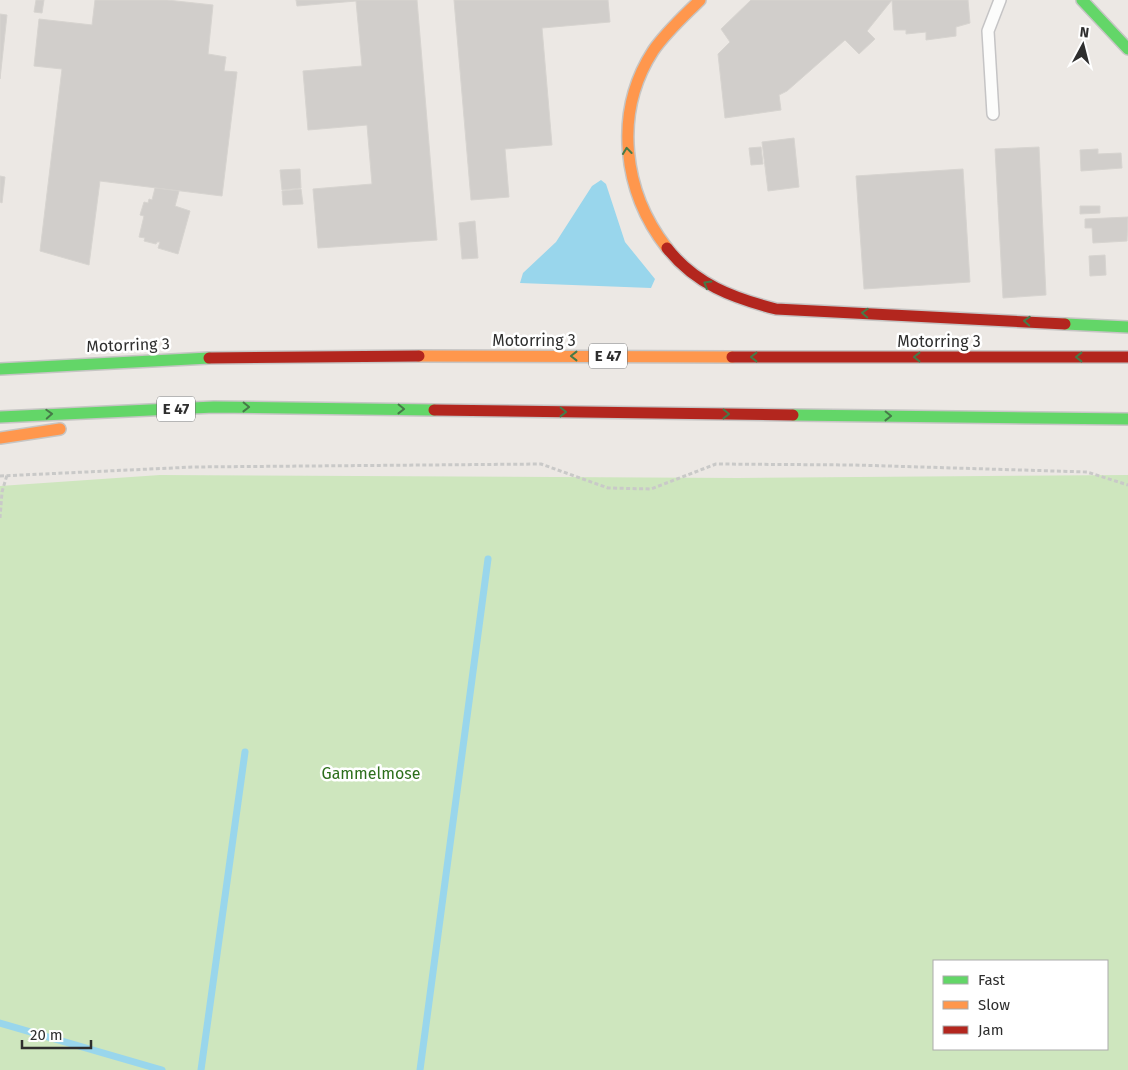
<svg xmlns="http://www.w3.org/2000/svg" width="1128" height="1070" font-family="'Fira Sans',sans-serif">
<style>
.green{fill:#cee6be;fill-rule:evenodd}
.water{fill:#99d6ec}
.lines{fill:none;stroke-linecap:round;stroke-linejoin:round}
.stream{stroke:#99d6ec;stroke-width:7}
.building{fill:#d1cecb;stroke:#d7d4d0}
.lane-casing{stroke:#c5c4c5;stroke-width:14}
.fast-casing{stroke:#c6c5c4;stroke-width:14}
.slow-casing{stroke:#c6c5c4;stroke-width:14}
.jam-casing{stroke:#c6c5c4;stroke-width:14}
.path{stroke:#c9c9c8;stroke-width:3;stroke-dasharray:4 2.5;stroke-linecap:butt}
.lane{stroke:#fcfcfb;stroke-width:11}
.fast{stroke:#63d668;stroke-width:11}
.slow{stroke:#ff974d;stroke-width:11}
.jam{stroke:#b3261e;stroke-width:11}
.oneway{stroke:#467a48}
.labels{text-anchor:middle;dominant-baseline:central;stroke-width:5;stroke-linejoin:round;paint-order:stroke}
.shield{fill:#fff;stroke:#6d6d6d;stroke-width:1}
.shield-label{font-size:15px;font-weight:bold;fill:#2e2e2e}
.street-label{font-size:16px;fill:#2e2e2e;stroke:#fff}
.park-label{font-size:16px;fill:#2c6e1b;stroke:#fff}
</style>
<rect width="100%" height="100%" fill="#ece8e4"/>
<path class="green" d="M160,475L738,478L1128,475V1070H0V486ZM1107,961V1049H934V961Z"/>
<path class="water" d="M601,180L606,184L625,242L655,279L651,288L520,283L523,273L556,242L592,186Z"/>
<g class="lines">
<g class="stream">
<path d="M0,1023L162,1070"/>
<path d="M201,1070L245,752"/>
<path d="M420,1070L488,559"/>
</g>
</g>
<g class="building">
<path d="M36,0H44L42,13L34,12Z"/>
<path d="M95,0H167L213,5L208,54L226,57L224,71L237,72L222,196L100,181L89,265L40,251L62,69L34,66L39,19L92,25Z"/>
<path d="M296,0H417L437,240L318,248L313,189L372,184L367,125L308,130L303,71L362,66L356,1L297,6Z"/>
<path d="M454,0H608L610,22L542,28L552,145L505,149L509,197L471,200Z"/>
<path d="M751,0H968L970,23L956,27V36L926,40V32L906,34V30H894L892,0L867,31L875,39L859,54L845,40L787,91L779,95L781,110L725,118L718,54L730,42L721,29Z"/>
<path d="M0,14L7,15L0,79Z"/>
<path d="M794,138L799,187L768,191L762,142Z"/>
<path d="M761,147L763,164L751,165L749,148Z"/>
<path d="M1039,147L1046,295L1003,298L995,149Z"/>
<path d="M1098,149V154L1121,153L1122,168L1081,171L1080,150Z"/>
<path d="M300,169L301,188L282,190L280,170Z"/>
<path d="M963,169L970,282L864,289L856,176Z"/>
<path d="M0,176L5,177L2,203L0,202Z"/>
<path d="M155,188L179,191L175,206L190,211L178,254L158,248L160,242H157L156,244L144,241L145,238L139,237L144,216L140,215L144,202L148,203L149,199L152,200Z"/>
<path d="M301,189L303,204L283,205L282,191Z"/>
<path d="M1080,206H1100V213L1080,214Z"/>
<path d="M1128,217L1127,241L1093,243L1092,228H1085V219Z"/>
<path d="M475,221L478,258L462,259L459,223Z"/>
<path d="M1105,255L1106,275L1090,276L1089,256Z"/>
</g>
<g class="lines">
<g class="lane-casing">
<path id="lane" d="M993,114L988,31L1000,0"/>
</g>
<g class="fast-casing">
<g id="fast">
<path d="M1082,0L1128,49"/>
<path d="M1065,324L1128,327"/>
<path d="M0,369L209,358"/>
<path d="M793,415L1128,419"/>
<path d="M0,417L214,407L434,410"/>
</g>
</g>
<g class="slow-casing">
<g id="slow">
<path d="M667,248C623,192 613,113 653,51C666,32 684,16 700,0"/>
<path d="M419,356L732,357"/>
<path d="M0,438L60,429"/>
</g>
</g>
<g class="jam-casing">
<g id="jam">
<path d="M667,248C695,284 733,298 776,309L1065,324"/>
<path d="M732,357H1128"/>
<path d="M209,358L419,356"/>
<path d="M434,410L793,415"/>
</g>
</g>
<g class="path">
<path d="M0,476L193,467L541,464L608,488L651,489L716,464L855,465L1087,472L1128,485"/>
<path d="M0,518L2,492L7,475"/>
</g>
<use href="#lane" class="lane"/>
<use href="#fast" class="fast"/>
<use href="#slow" class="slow"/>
<use href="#jam" class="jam"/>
</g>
<defs><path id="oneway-chevron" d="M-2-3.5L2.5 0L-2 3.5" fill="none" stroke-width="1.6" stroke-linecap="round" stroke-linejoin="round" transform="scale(1.25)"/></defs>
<g class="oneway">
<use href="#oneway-chevron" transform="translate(627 151) rotate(-96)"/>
<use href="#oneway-chevron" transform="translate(707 284) rotate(-149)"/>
<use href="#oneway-chevron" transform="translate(865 313) rotate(-177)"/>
<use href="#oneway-chevron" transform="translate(1027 321) rotate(-177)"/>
<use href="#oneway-chevron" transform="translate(574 356) rotate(-180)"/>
<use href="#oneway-chevron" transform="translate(754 357) rotate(-180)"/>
<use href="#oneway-chevron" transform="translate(917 357) rotate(-180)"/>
<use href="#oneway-chevron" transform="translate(1079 357) rotate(-180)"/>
<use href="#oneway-chevron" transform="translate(246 407) rotate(1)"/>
<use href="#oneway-chevron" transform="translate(401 409) rotate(1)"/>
<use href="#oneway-chevron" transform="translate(563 412) rotate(1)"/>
<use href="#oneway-chevron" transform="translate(49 414) rotate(-3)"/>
<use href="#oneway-chevron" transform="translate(726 414) rotate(1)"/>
<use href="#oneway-chevron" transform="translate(888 416) rotate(1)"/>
</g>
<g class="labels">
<g class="shield">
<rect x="589" y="343.5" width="38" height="25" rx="4"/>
<rect x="157" y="396.5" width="38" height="25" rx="4"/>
</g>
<g class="shield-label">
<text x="608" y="356">E 47</text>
<text x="176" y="409">E 47</text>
</g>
<g class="street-label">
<text x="534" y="340">Motorring 3</text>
<text x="939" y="341">Motorring 3</text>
<text transform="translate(128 345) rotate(-2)">Motorring 3</text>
</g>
<g class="park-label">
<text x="371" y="773">Gammelmose</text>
</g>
</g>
<rect x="933" y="960" width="175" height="90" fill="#ffffff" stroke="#ababab"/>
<rect x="943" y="976" width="25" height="8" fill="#63d668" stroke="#ababab"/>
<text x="978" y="985" font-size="15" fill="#2e2e2e">Fast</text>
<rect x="943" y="1001" width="25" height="8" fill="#ff974d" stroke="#ababab"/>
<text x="978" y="1010" font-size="15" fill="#2e2e2e">Slow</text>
<rect x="943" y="1026" width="25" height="8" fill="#b3261e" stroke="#ababab"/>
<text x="978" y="1035" font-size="15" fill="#2e2e2e">Jam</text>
<g transform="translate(1083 45) rotate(7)" stroke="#ffffff" stroke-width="4" paint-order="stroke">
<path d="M0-4L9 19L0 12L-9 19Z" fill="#2e2e2e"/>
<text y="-8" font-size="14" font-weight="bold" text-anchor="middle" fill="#2e2e2e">N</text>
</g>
<path d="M22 1040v8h69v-8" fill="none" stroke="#2e2e2e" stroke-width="2.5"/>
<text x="30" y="1040" font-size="15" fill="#2e2e2e" stroke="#ffffff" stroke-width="4" paint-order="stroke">20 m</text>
</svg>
